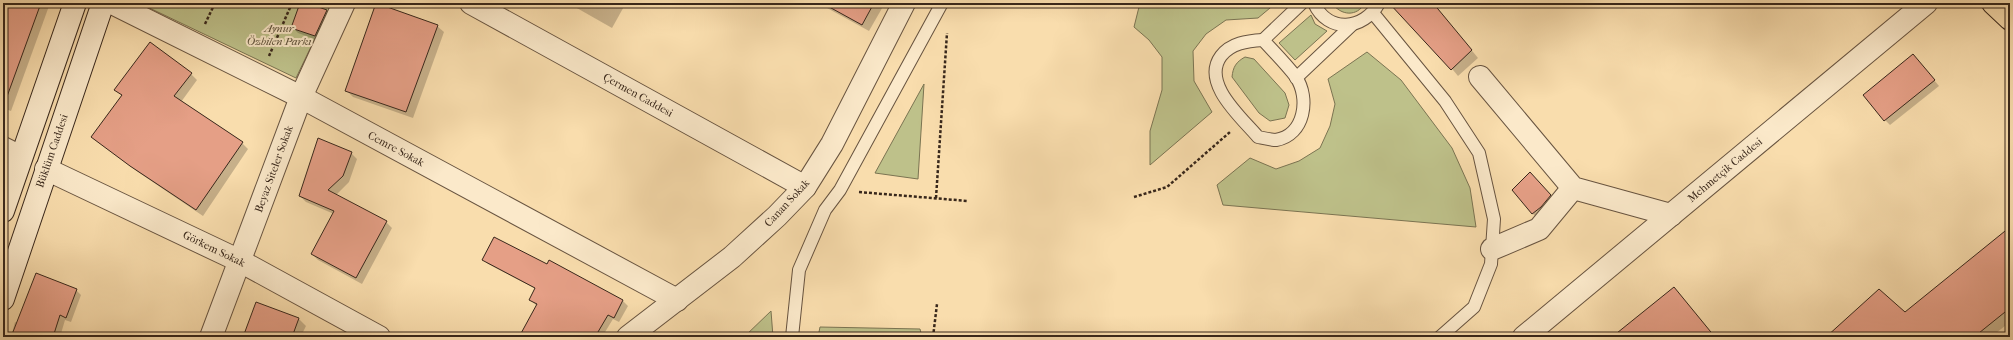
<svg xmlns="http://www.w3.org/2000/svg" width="2013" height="340" font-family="'IM FELL French Canon',serif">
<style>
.green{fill:#bec18a;stroke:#7b7452}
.shadow{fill:#0003}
.building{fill:#e59f86;stroke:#38271b}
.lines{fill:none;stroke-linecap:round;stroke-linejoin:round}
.service-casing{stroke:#685440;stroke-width:14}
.minor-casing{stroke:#685440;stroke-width:24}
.tertiary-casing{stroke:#685440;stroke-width:24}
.secondary-casing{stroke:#38271b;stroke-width:24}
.trunk-casing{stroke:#38271b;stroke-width:24}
.path{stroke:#38271b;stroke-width:2.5;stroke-dasharray:3 2;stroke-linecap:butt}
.service{stroke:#fbe9ca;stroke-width:12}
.minor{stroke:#fbe9ca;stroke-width:22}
.tertiary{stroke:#fbe9ca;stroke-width:22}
.secondary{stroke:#fbe9ca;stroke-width:22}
.trunk{stroke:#f9ddad;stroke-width:22}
.labels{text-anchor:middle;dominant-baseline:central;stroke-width:4;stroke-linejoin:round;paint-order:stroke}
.park-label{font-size:11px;font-style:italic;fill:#5a4e37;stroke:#fbe9ca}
.street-label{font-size:11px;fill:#38271b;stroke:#fbe9ca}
</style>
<rect width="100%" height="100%" fill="#f9ddad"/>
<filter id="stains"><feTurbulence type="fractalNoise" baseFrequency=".005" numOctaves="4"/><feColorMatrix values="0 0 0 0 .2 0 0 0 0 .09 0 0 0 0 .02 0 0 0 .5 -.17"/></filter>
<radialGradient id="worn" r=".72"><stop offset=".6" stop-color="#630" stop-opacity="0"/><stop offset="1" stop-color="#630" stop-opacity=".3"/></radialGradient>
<g class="green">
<path d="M139,3H332L296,78Z"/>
<path d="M1140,3H1276L1258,18L1226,20L1206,34L1193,51L1194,81L1212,112L1150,165V131L1162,90V57L1149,40L1134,27Z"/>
<path d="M1332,3H1365C1357,17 1341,16 1332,3Z"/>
<path d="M1311,15L1315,24L1327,31L1295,60L1279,43Z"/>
<path d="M1367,52L1401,80L1452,148L1470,188L1476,227L1223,205L1217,185L1250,158L1276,169L1299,161L1320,148L1330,126L1335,104L1328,79Z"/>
<path d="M1245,57L1254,59L1285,93L1289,105L1285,118L1270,121L1259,113L1232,77C1233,67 1236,62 1245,57Z"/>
<path d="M924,84L918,179L875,173Z"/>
<path d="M771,311L773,337H744Z"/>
<path d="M820,327L920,329L922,337H818Z"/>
</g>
<g class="shadow">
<path d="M3,3H47L49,6L11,111L3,108Z"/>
<path d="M301,3L326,11L331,16L320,41L298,33L293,28Z"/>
<path d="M568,3H626L612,28Z"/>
<path d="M818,3H885L869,31Z"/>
<path d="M1398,3H1433L1478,58L1458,76Z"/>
<path d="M437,26L444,32L413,118L353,97L346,90Z"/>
<path d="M1918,61L1939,86L1890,125L1885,120Z"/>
<path d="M191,74L197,80L181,102L242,143L248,149L203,216L138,172L92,137L122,96L115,89Z"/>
<path d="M351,153L357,159L349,182L336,195L386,222L392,228L362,284L318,260L312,254L334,214L306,202L300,196Z"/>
<path d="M1535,178L1555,200L1537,218L1532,213Z"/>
<path d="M2010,229V322L1991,337H1828L1905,314Z"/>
<path d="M483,259L547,266L623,301L628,306L619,322L613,319L602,337H598L585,330L581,337H520L537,306L530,300L536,289L488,264Z"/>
<path d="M1674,288L1715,337H1613Z"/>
<path d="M76,290L81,295L71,322L65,320L60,337H11L15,322L18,323Z"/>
<path d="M257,303L299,319L306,326L303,332L315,337H244Z"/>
</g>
<g class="building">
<path d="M3,3H41L5,102H3Z"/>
<path d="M300,3H307L327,10L315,36L291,28Z"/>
<path d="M376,3L438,25L406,112L345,91Z"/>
<path d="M822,3H874L862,25Z"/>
<path d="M1389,3H1433L1472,50L1451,70Z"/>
<path d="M150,42L192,73L174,96L243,142L196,210L130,166L91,137L122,95L114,90Z"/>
<path d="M1913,54L1935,80L1884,121L1863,95Z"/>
<path d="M318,138L352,152L343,176L328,190L387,221L356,278L311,254L334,211L299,196Z"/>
<path d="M1530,172L1551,195L1541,207L1532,214L1512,190Z"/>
<path d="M2010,227V308L1974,337H1826L1879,289L1905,312Z"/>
<path d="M494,237L547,264L549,260L623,300L614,318L608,315L595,337H519L537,304L529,300L535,288L482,260Z"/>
<path d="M36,273L77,289L66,318L60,315L53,337H11Z"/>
<path d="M1674,287L1715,337H1612Z"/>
<path d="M256,302L299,318L292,337H243Z"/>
</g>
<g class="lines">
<g class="service-casing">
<g id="service">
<path d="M1314,3C1328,34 1364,30 1379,3"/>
<path d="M1373,13L1445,101L1479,153L1494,219L1491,264L1474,307L1440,337"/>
<path d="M1263,40C1274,52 1286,64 1296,77C1310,98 1305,135 1276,140C1271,140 1263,138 1258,137C1241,117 1201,83 1221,56C1231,43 1247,41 1263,40Z"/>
<path d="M1263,40L1302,3"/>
<path d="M1296,78L1353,24"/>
<path d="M792,337L799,270L825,210L840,190L942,3"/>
</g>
</g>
<g class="minor-casing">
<g id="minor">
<path d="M112,3L301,97L677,300"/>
<path d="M471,3L805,187"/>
<path d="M1480,77L1573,188L1671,215"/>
<path d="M3,148L21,157"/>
<path d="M46,169L240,261L379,337"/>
<path d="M1492,249L1539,229L1573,188"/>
<path d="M211,337L301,97L344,3"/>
<path d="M628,337L732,257L777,216L805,187L832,144L904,3"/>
</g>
</g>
<g class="tertiary-casing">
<path id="tertiary" d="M1524,337L1926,3"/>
</g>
<g class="secondary-casing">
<g id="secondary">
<path d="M3,211L75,3"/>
<path d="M3,299L103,3"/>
</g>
</g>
<g class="trunk-casing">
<path id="trunk" d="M1993,3L2010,19"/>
</g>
<g class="path">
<path d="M205,24L215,3"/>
<path d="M269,56L292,3"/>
<path d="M859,192L968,201"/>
<path d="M1134,197L1167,187L1230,132"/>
<path d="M936,198L947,33"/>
<path d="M933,337L937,304"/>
</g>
<use href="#service" class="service"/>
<use href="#minor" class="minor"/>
<use href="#tertiary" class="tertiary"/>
<use href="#secondary" class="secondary"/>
<use href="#trunk" class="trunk"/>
</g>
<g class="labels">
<g class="park-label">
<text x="279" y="28">Aynur<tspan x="279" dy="13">Özbilen Parkı</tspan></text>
</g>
<g class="street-label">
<text transform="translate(638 95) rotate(29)">Çermen Caddesi</text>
<text transform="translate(396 149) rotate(28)">Cemre Sokak</text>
<text transform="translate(52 151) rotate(-71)">Büklüm Caddesi</text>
<text transform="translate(274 169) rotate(-70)">Beyaz Siteler Sokak</text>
<text transform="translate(1725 170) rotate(-40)">Mehmetçik Caddesi</text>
<text transform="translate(787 203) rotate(-47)">Canan Sokak</text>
<text transform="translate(214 249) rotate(26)">Görkem Sokak</text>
</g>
</g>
<rect width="2013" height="340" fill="none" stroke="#f9ddad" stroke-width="16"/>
<rect x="4" y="4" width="2005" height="332" fill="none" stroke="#38271b" stroke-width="2"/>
<rect x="8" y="8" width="1997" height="324" fill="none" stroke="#38271b"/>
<rect width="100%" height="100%" filter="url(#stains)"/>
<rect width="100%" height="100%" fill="url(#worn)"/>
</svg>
